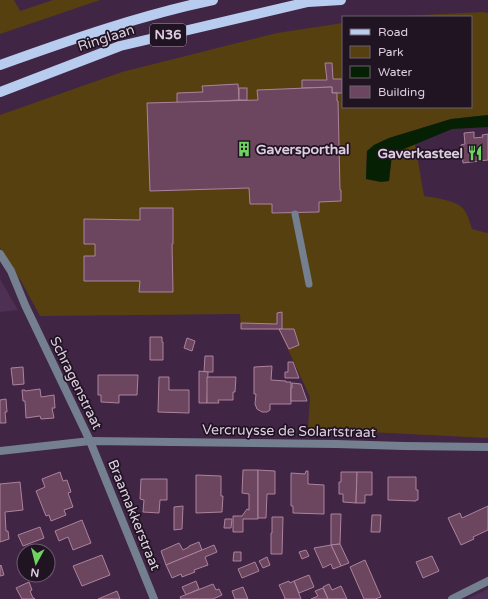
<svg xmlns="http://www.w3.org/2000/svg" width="488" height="599" font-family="'Varela Round',sans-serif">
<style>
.built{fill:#4e3054}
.green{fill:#57400f}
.water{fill:#062004}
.building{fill:#6c465f;stroke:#ad829d}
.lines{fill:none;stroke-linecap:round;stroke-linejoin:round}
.service{stroke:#747f90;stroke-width:7}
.minor{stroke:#747f90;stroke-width:8}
.primary{stroke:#b7ccef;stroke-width:10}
.labels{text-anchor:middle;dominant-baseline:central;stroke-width:3.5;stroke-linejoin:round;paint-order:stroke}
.shield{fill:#201422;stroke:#a596a8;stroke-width:1}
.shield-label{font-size:13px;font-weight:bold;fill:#decde1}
.street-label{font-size:14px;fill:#decde1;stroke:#201422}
.poi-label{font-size:14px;font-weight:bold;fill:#decde1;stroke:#201422;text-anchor:start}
</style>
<rect width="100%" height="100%" fill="#402545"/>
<g class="built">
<path d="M0,279L18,310L0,312Z"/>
<path d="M488,589V599H467Z"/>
</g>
<g class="green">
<path d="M0,0H14L20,11L53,0H100L0,34Z"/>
<path d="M483,12L488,13V115L451,119L389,138L374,145L367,151L366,179L389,181L392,154L415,144L424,196C436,198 458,200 465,211C468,216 470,223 472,229L483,232L488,233V438L308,429L310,397L279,330L241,329L240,314L40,316L21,281L0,248V115L122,72L277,33L343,23V107H471V17H381Z"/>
</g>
<path class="water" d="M488,115V127L452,129L392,154L389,181L381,182L366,179L367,151L374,145L389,138L451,119Z"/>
<g class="building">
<path d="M325,63H332L333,79H342V93H332V87L302,88V80H327Z"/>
<path d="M238,84L239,100L177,103V93L203,92L202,86Z"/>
<path d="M332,87V93H337V101H338L340,190H341V201L319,202V212L272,213V204H250L249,188L150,191L147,103L258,100L257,90Z"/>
<rect x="239" y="88" width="8" height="12"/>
<path d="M474,132V138L483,137L482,135L488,134V160L463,163L461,145L465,144L464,133Z"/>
<path d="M140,208H173V244H172L173,292H139L140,281H84V256H95V244H84V219L140,220Z"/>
<path d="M282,312V329H241V323L277,324V313Z"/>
<path d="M279,329H294L299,345L289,349Z"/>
<path d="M150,337H162V342H163V360H150Z"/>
<path d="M187,338L195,341L192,351L184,348Z"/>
<path d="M205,356H213V372H204Z"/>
<path d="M288,362H293L299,378H285V372H288Z"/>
<path d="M272,366L271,380L286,381V382H291V404H270V410L267,412H262L257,409L255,404L256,394H254V367Z"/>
<path d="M23,367L24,384L13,385L11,368Z"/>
<path d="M199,371L208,372L207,403H199Z"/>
<path d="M98,375H138L137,395H119V403L101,402V395H98Z"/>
<path d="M159,377H169V390H189V413L158,412Z"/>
<path d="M207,377H236L235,392H233V400H218L219,403H207Z"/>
<path d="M292,383L301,384L307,401H291V388H292Z"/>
<path d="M40,389L41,397L54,395L55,408H52L54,418L41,419L40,416L26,418L25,401H23L22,390H25V391Z"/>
<path d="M6,399L7,412H5L6,423H0V400Z"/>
<path d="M243,470H258V519H243V532H233V516H242L247,509L249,510V494L242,493Z"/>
<path d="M258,470L275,471V494H267L266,518H258Z"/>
<path d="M306,471H308V484L324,485V514L293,513V506H291V473L305,474Z"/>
<path d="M60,472L63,481L67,480L71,492L68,493L73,507L64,510L66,515L51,521L49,515L46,516L36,491L45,487L42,479Z"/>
<path d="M341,472H357L356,503L343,502V494H339V482H341Z"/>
<path d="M357,472H372V495H365V503H356Z"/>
<path d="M196,475L221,476V496H223L222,512L196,513Z"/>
<path d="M388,477H416V490H418V500H416V501L388,500Z"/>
<path d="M141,479H167V500H160L159,513L143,512L144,500L140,499Z"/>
<path d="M20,482L23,510L5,512L6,531H8L9,539L0,542V484Z"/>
<path d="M183,506L182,529L174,530V507Z"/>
<path d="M488,506V530L473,537L474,539L461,545L448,518L460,513L462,518Z"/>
<path d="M331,514H341L340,544L331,545Z"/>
<path d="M372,515H381L380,532H371Z"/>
<path d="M272,517H283L282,554H271V533H272Z"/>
<path d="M225,519H232L231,528H224Z"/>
<path d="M82,520L91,543L73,550L68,537L59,541L55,531Z"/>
<path d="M40,527L44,538L23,546L18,535Z"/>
<path d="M199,542L202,550L166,565L161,551L179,543L183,550L189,547V546Z"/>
<path d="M340,544L349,563L341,566L331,545Z"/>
<path d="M214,545L217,552L205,557L208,565L194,570L195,572L182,577L181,574L172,578L166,565Z"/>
<path d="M331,545L341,566L333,569L331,564L323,568L314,548Z"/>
<path d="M306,550L309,556L302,559L299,552Z"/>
<path d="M234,552H241V561H233Z"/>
<path d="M102,555L110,575L82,586L73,566Z"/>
<path d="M432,556L439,571L423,578L416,562Z"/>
<path d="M267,557L270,565L263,568L259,561Z"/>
<path d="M365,560L381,597L375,599H364L350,567Z"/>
<path d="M255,562L259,571L242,578L238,569Z"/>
<path d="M1,565L4,575L0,576V566Z"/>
<path d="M309,575L314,587L299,593L294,581Z"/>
<path d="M196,581L199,589L186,595L182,587Z"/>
<path d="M289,581L290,583L294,581L301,599H284L285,598L279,585Z"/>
<path d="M29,582L32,590L30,591L33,598H34L35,599H22L16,588Z"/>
<path d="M213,584L216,590L219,589L222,595L213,599H181L180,597Z"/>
<path d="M329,584L332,590L341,586L347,599H328L323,587Z"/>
<path d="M243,587L248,599H235L232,591Z"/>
<path d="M323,588L328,599H311L318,596L315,591Z"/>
<path d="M117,591L120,599H98Z"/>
</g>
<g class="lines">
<path class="service" d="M295,214L309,284"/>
<g class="minor">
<path d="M0,254L11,271L25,305L90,441L154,599"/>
<path d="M0,451L90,441L336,444L404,446L488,447"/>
<path d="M452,599L488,581"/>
</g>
<g class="primary">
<path d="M0,65C70,40 141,15 213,0"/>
<path d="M0,92L120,46L308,2L341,0"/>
</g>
</g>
<defs>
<g id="building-bare" transform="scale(1.2)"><path d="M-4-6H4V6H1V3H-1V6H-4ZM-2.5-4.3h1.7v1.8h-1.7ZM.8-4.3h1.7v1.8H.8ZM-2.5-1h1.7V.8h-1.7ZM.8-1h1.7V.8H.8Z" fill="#6fd360" stroke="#201422" stroke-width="2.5" paint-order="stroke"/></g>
<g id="restaurant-bare" transform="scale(1.2)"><path d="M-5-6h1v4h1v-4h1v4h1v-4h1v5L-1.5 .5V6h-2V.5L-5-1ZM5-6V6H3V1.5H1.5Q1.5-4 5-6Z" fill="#6fd360" stroke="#201422" stroke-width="2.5" paint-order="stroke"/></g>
</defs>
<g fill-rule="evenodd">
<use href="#building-bare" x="244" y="149"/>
<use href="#restaurant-bare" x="475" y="153"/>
</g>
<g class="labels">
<rect class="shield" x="150" y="24" width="36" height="22" rx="3"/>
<g class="shield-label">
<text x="168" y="35">N36</text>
</g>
<g class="street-label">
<text transform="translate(106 38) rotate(-18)">Ringlaan</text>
<text transform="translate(76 383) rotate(64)">Schragenstraat</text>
<text transform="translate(289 431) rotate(1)">Vercruysse de Solartstraat</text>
<text transform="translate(134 515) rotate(68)">Braamakkerstraat</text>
</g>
<g class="poi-label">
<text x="256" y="149">Gaversporthal</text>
<text x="463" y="153" text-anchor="end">Gaverkasteel</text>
</g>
</g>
<rect x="342" y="16" width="130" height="92" fill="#201422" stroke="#6c5e6e"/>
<rect x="350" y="29" width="20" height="6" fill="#b7ccef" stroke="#6c5e6e"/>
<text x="378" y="36" font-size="12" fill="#decde1">Road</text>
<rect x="350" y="46" width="20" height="12" fill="#57400f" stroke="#6c5e6e"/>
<text x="378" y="56" font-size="12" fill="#decde1">Park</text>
<rect x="350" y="66" width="20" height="12" fill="#062004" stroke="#6c5e6e"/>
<text x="378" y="76" font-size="12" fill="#decde1">Water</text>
<rect x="350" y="86" width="20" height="12" fill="#6c465f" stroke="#6c5e6e"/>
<text x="378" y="96" font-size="12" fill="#decde1">Building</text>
<g transform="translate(36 563) rotate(187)"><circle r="19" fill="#201422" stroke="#6c5e6e"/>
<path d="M0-3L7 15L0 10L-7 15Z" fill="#6fd360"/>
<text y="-6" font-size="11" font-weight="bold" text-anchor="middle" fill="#decde1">N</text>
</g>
</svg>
